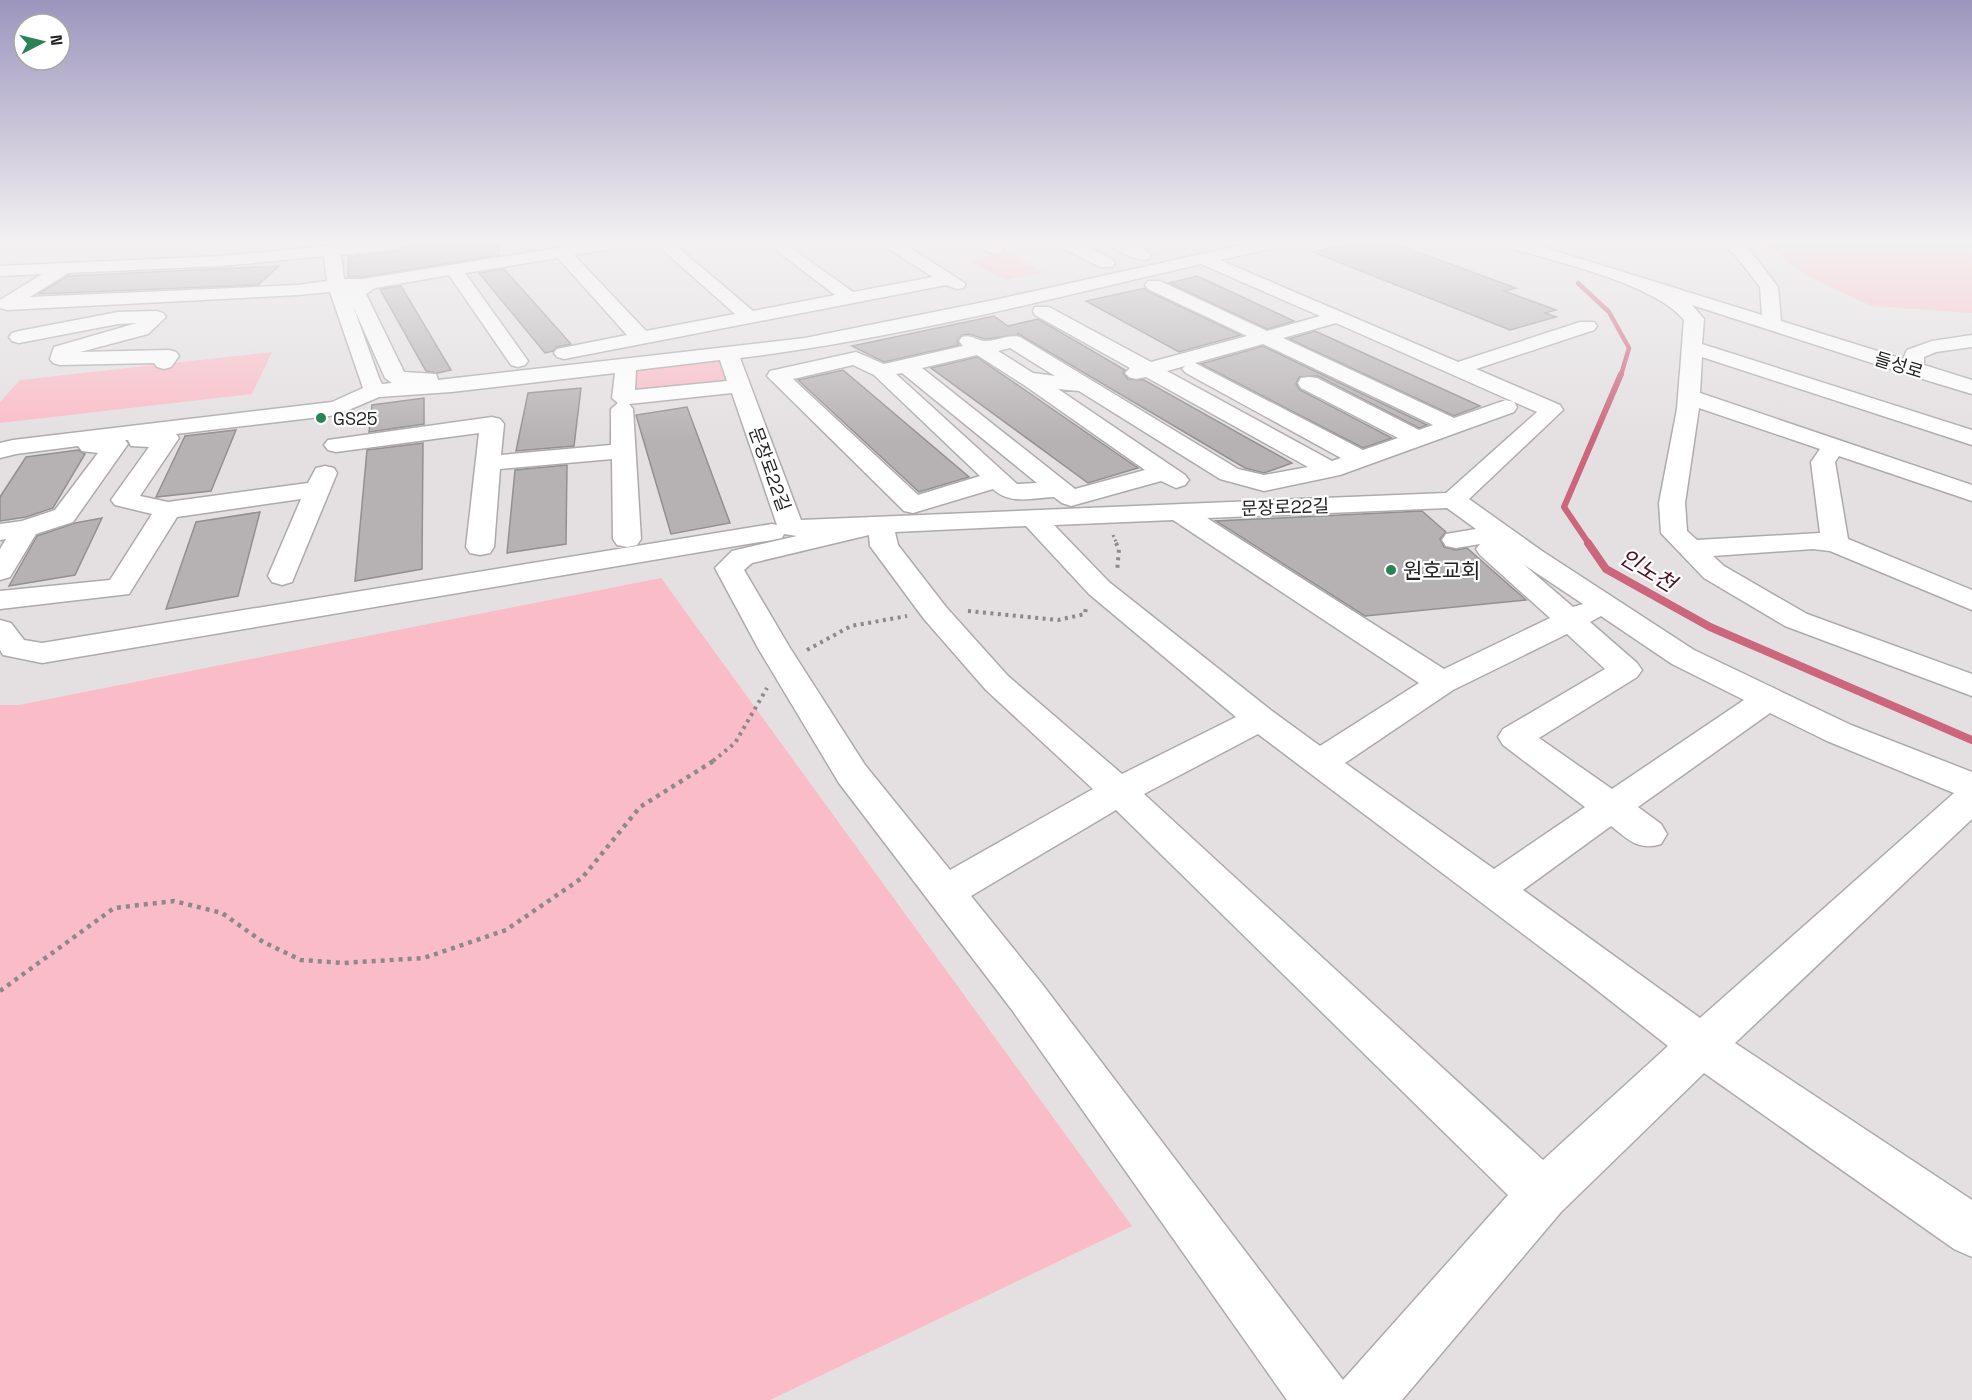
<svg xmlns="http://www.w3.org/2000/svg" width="1972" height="1400" font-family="'Space Grotesk','Noto Sans KR',sans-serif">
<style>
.green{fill:#fabcc7}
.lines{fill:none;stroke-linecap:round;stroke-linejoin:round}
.stream-far2{stroke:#cb667d;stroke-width:4.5}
.stream-far1{stroke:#cb667d;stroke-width:6}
.stream{stroke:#cb667d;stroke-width:8}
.building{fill:#b6b2b3;stroke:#949091;stroke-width:1.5}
.minor-casing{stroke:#aeaaab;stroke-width:3}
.path-far2{stroke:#8c898a;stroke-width:3;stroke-dasharray:2 3;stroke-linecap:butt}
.path-far1{stroke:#8c898a;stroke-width:4;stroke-dasharray:3 4.5;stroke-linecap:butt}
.path{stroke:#8c898a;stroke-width:4.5;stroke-dasharray:4 5;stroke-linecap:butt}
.minor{fill:#fff;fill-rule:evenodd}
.poi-dot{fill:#2b8256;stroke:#fff;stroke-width:2}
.labels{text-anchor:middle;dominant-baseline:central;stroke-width:4.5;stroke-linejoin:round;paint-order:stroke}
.far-street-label{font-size:18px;fill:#232222;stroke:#fff}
.far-poi-label{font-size:18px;fill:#232222;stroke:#fff;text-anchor:start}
.poi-label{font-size:21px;fill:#232222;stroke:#fff;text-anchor:start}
.water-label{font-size:22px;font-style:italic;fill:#501023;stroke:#fff}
</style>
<rect width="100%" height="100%" fill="#e4e0e1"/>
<g class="green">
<path d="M1764,244H1972V313L1871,306L1808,276Z"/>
<path d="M1007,253L1043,272L1006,280L970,261Z"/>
<path d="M272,352L252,394L0,423V402L20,380Z"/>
<path d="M722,357L728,384L632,393L634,368Z"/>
<path d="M661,578L1132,1226L770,1400H0V705H19Z"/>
</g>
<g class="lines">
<path class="stream-far2" d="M1578,283L1609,312L1629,348L1621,375"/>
<path class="stream-far1" d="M1589,544L1564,507L1621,374"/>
<path class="stream" d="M1588,543L1606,569L1710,627L1972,740"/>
</g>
<g class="building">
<path d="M408,244H498L499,255L363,277H348V257L398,251Z"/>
<path d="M1347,244H1396L1516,288L1504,291L1556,310L1545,313L1556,317L1510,330L1313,252Z"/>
<path d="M279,266L258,285L38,294L68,276Z"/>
<path d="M504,269L571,344L557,347L553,351L545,353L479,273Z"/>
<path d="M1197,276L1294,321L1267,329L1169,283Z"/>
<path d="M401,286L451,370L438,373L426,371L380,289Z"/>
<path d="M1145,288L1147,291L1241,335L1179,352L1086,301Z"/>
<path d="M994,316L1008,326L1038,319L1125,370L1123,373L1128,379L1144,380L1292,463L1264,473L1245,468L1017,333L1019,335L985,339L969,334L962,335L957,341L959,345L884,362L852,346Z"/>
<path d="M1315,331L1480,406L1454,416L1289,339Z"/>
<path d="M1263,346L1427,425L1419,428L1318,376L1299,377L1296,384L1300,390L1392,438L1363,448L1201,364Z"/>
<path d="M977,357L1116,453L1138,468L1088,483L931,368Z"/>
<path d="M843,370L969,477L919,492L798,380Z"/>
<path d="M581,388L574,446L516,451L528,393Z"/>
<path d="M424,398V424L369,432L372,405Z"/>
<path d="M687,407L730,523L671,534L636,415Z"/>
<path d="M236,430L211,491L156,497L185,436Z"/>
<path d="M423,443L422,569L355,581L367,450Z"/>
<path d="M78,450L85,454L53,508L26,517L0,521V497L26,457Z"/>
<path d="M567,465L566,544L507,553L515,470Z"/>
<path d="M1422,511L1446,532L1440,539L1444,547L1456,550L1467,548L1526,600L1365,616L1216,521Z"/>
<path d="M260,512L238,596L166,609L196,522Z"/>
<path d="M102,518L75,575L9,586L37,536L75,523Z"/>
</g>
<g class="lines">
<g class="minor-casing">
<g id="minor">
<path d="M350,244H406L398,249L341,255L344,279H363L583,244H619L617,248L574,255L646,331L735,314L656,244H674L753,311L835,295L768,244H786L853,292L933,277L887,248L885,244H904L966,284L963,288L957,289L946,285L564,359L557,357L554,353L557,349L627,335L558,258L465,273L528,361L525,365L518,367L511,365L449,275L375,288L366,294L404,372L436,374L438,380L805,338L994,300L1247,244H1275L1273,248L1220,260L1458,362L1580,322H1594L1597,326L1594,330L1476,369L1560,405L1563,410L1469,499L1542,551L1694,650L1851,725L1972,772V819L1735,1043L1972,1200V1257L1954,1249L1704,1073L1561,1212L1402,1400H1287L1012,1010L839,783L758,648L715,568L732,551L797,536L784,534L782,538L772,540L42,663L3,655L0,650V620L11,623L24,640L42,643L772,524L777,525L732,393L629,404L633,409L641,539L637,545L627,547L617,545L613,539L612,459L500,469L494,547L490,553L480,555L470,553L466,547L479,433L336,452L328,450L324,445L328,440L492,417L500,419L504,424L501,455L611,445V409L618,403L612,398L615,373L451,392L379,397L337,415L176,434L179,438L140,496L168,502L308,483L316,468L325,466L334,468L337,473L292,582L282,585L272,582L268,576L301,499L177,517L129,594L0,609V591L110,580L152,514L115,505L111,500L149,447L131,446L128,440H125L128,444L73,522L36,534L10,577L0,580V549L6,539L0,540V524L22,521L55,510L98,453L82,451L78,446L16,454L0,458V443L13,440L332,402L363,388L330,292L298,295L7,310L0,308V300L42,274L0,276V266L222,256ZM324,256L327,281L298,285L30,297L68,273L222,266ZM1201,264L1320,316L1267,331L1160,281H1148L1145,285L1148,289L1247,336L1151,362L1049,307H1035L1033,311L1035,315L1130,368L1125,373L1129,377L1136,379L1146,377L1308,467L1264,475L1238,469L1020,337C1008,334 998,341 985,341C977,341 972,334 962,337L959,341L963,346L884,364L856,352L770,371L767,376L904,511L913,513L993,489C1010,505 1032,498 1054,497L1062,503L1071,506L1161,481L1176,488L1185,485L1189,480L1185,475L1058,389L1079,391L1220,479L1264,491L1340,475L1514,412L1517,407L1514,402L1506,400L1454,418L1283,338L1336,323L1537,412L1446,493L801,520L740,358C896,339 1049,299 1201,264ZM353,306L385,378L392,383L382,384L379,378ZM1263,344L1433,425L1419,430L1317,378L1309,377L1301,378L1298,383L1301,388L1398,438L1363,450L1195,363ZM1010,348L1055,376L1033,373L998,351ZM977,355L1024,385L1145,470L1075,489L922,368ZM720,360L727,381L635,390L636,370ZM853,365L874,375L980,476L918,495L793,379ZM1185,366L1182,369L1186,373L1341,458L1332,461L1167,371ZM902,373L1037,483L1017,484L896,374ZM1447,508L1476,529L1446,534L1442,540L1446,546L1456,548L1480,544L1476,549L1480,555L1550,618L1444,669L1207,518ZM1173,520L1419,683L1320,746L1272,711L1109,582L1054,525ZM1026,526L1089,594L1236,717L1122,774L1008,676L946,607L898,545L895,532ZM869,535L870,546L924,619L986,690L1093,789L950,870L865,765L790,648L744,570L752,563ZM1523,564L1583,604L1573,607ZM1601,616L1672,664L1744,700L1612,789L1539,738L1637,677L1642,670L1637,663L1590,622ZM1567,634L1605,669L1503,729L1498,737L1503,745L1585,807L1494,869L1345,763L1453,690ZM1770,713L1827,741L1954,793L1700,1018L1523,890L1611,826C1629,840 1638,851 1661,844L1667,834L1661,824L1638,807ZM1258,734L1588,983L1668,1046L1543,1160L1144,794ZM1116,810L1508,1195L1343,1380L1042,984L971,896Z"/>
<path d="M977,244H997L1004,250L996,255L979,248Z"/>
<path d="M1061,244H1081L1112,259L1115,263L1112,267H1100L1063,248Z"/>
<path d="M1111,244C1125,243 1141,243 1151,255L1149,259C1137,262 1124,253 1113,248Z"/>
<path d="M1509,244H1533L1762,315L1760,287L1736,256L1722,244H1741L1748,248L1775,283L1778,287L1781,321L1903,359L1907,350L1932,341L1972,335V347L1936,352L1924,357V365L1972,380V394L1906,374L1692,305L1704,319L1702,344L1972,430V445L1702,357L1700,393L1972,485V501L1839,456L1835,462L1848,539L1972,590V610L1830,551L1813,549L1713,556L1724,566L1807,614L1972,674V696L1785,626L1704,578L1661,533L1659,503L1677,409L1684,320C1655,284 1557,262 1511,248ZM1699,408L1820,449L1811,462L1820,533L1697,540L1687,531L1685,503Z"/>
<path d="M156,311L163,313L166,317L148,334L80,352L169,350L176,352L179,356L171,367L164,369L157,367L154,363L60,365L53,363L50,359L54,347L137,323L118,324L19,343L12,341L9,337L12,333L19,331L118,312Z"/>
</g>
</g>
<path class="path-far2" d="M1113,535L1117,544"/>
<g class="path-far1">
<path d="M1116,543L1119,549L1117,572"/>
<path d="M968,611L1058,620L1085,614L1086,607"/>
<path d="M807,650L851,626L907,616"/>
<path d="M713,761L735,743L767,688"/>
</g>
<path class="path" d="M0,991L114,908L174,901L222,913L263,942L301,960L343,963L424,958L506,930L582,878L640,807L715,760"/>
<use href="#minor" class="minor"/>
</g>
<linearGradient id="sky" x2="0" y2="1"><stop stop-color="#9c95bd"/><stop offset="0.55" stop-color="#f3f1f2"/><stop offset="1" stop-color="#f3f1f2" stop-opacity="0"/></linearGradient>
<rect width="1972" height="440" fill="url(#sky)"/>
<g class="poi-dot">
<circle cx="321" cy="418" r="6"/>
<circle cx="1391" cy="570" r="6"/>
</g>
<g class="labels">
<g class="far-street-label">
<text transform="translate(1899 365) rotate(17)">들성로</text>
<text transform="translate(770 469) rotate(70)">문장로22길</text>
<text transform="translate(1285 507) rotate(-2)">문장로22길</text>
</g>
<g class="far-poi-label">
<text x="333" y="418">GS25</text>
</g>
<g class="poi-label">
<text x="1403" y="570">원호교회</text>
</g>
<g class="water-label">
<text transform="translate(1648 570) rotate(31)">인노천</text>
</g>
</g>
<g transform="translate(42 42) rotate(83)"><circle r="28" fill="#ffffff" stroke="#a7a7a7" stroke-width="1.5"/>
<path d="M0-4.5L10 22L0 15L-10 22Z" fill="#2b8256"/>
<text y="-9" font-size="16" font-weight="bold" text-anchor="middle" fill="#232222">N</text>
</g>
</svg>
